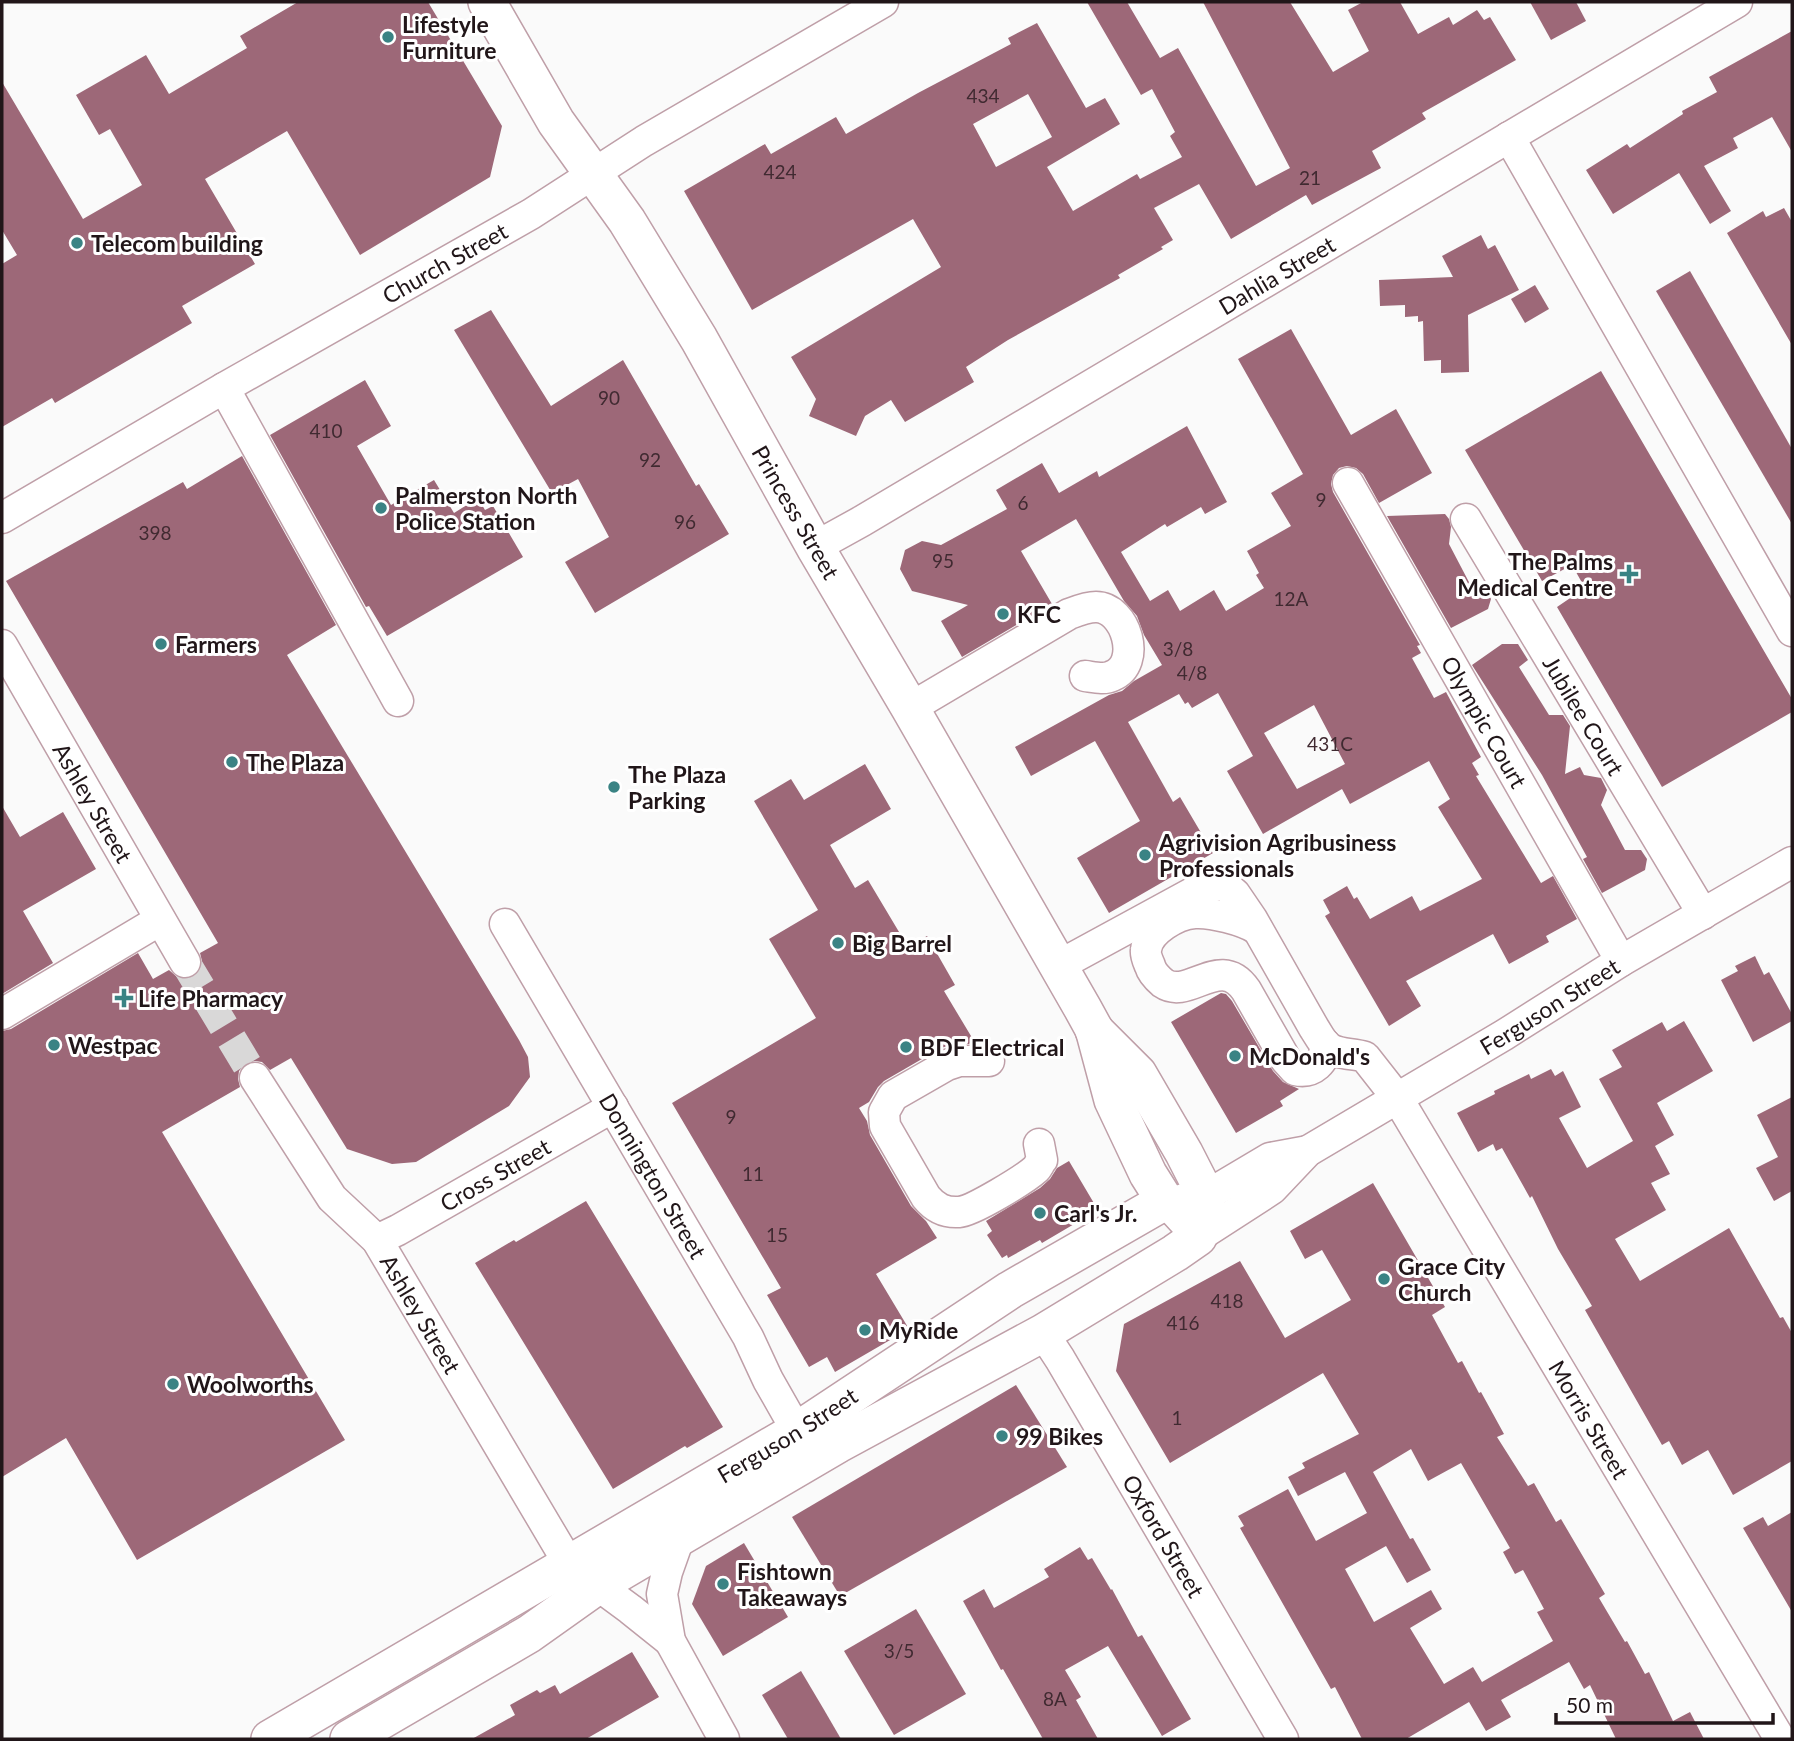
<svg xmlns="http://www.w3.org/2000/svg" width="1794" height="1741" font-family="Lato,sans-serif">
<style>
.building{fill:#9d6878;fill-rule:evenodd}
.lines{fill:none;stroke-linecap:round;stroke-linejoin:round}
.minor-tunnel{stroke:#d9d8d8;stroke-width:30;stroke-dasharray:30 15;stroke-linecap:butt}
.minor-casing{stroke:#bf9fa8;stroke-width:33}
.major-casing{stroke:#bf9fa8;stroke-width:40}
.minor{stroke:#fff;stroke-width:30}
.major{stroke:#fff;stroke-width:37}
.poi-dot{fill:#3a8384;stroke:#fff;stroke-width:2.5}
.labels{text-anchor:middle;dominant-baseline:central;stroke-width:6;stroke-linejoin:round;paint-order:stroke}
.number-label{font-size:19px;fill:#402a31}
.poi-label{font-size:23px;font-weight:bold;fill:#211619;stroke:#fff;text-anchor:start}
.street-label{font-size:23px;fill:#211619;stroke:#fff}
</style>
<rect width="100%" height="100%" fill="#fafafa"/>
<g class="building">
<path d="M298,2H428L502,126L490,177L360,255L287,131L205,179L255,264L182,306L192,323L55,403L52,398L2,427V264L17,255L2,230V82L83,219L142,185L110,129L99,135L76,95L146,55L169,94L247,48L240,36Z"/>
<path d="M1087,2H1127L1160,58L1178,48L1256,186L1290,168L1203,2H1290L1333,72L1369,51L1348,10L1363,2H1400L1418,34L1449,17L1453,25L1477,10L1484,20L1490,17L1516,60L1422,113L1426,119L1372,151L1381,168L1312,205L1306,195L1231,239L1199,184L1154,208L1173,240L1161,247L1163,249L1118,275L1120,278L1008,340L966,367L974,382L905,422L891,400L865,416L856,436L809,416L816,399L791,357L941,267L913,219L752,310L684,191L765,144L771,154L836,117L846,134L918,93L1011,44L1008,38L1037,23L1086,108L1105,98L1120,124L1047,167L1073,211L1137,174L1140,179L1182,157L1170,136L1175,132L1152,89L1141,95ZM1028,94L1052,137L996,167L973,124Z"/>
<path d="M1530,2H1576L1586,21L1551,40Z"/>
<path d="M1792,31V152L1772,117L1733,138L1738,148L1704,166L1731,211L1710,224L1679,173L1613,214L1586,170L1627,144L1630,148L1683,114L1682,111L1717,92L1709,77Z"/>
<path d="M1784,208L1792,222V345L1727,233L1763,211L1766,217Z"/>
<path d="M1481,235L1488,249L1495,245L1519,290L1468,315L1469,372L1441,373V360L1424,361L1423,321L1418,322V316L1405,317V305L1380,306L1379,280L1453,277L1442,256Z"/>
<path d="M1690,271L1792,449V524L1656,291Z"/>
<path d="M1535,285L1549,309L1525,323L1511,299Z"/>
<path d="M491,310L551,406L623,360L696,486L699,484L729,534L595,613L565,562L609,537L578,479L552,493L454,330Z"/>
<path d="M1291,329L1351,435L1396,409L1432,473L1379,503L1363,474L1356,468L1347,466L1339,468L1333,475L1331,484L1333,492L1420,645L1417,646L1421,653L1412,658L1434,698L1446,692L1481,757L1472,763L1479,775L1476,776L1541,883L1553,876L1577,919L1546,936L1549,942L1509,964L1493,934L1406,981L1421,1006L1389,1026L1325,916L1330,913L1323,900L1347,886L1354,899L1357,897L1370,919L1412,896L1420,911L1482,879L1438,807L1450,799L1429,761L1350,804L1342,789L1263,834L1227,771L1253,756L1218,693L1192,708L1188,702L1185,704L1179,694L1128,722L1173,802L1180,797L1213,853L1109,913L1077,858L1140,821L1095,741L1031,776L1015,747L1109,695L1122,691L1134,681L1162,665L1144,635L1137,616L1124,601L1076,519L1021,551L1052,604L962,657L941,621L968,605L912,591L900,569L905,550L922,541L941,545L1007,509L996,490L1042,463L1059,493L1097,471L1099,477L1187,426L1227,502L1205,514L1201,507L1167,527L1165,524L1121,552L1150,601L1168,590L1180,611L1214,590L1226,611L1264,588L1256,575L1259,573L1247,551L1291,526L1271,493L1303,474L1238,359ZM1314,705L1345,764L1297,789L1264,733Z"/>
<path d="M1601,371L1792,699V712L1662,787L1557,607L1585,588L1572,565L1542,581L1465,450Z"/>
<path d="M365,380L391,426L357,446L391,505L434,480L454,513L478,498L485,510L493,506L523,557L387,636L369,606L366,607L270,435Z"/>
<path d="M242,456L336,625L287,655L519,1040L528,1057L530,1077L509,1106L416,1162L392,1164L347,1149L291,1058L270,1070L262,1062L255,1061L246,1063L239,1071L238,1079L240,1087L162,1132L345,1440L137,1560L66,1438L2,1477V1031L11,1029L138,953L153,979L169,970L177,977L184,979L193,977L200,970L202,961L200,953L218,943L6,581L183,482L187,489Z"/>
<path d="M1445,514L1449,519L1451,527L1449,544L1471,586L1485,587L1491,599L1488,609L1451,628L1387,516Z"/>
<path d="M1502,644H1518L1528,660L1519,667L1549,715H1563L1570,726L1565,774L1580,767L1584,775L1601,778L1607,790L1601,805L1625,850H1641L1647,859L1645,870L1602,893L1583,859L1587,857L1542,775L1472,665Z"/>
<path d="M865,764L891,809L830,845L855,888L868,880L908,947L927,936L955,985L944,991L974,1041L969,1044H954L941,1048L884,1081L878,1087L869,1102L859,1108L867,1121L870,1135L911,1206L926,1221L937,1238L876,1274L909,1329L835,1372L827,1357L809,1367L767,1295L781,1288L672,1103L816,1018L769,939L818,910L754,801L791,779L804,800Z"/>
<path d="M2,806L20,837L63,812L96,869L23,911L53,963L2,994Z"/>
<path d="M1755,956L1764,975L1769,972L1792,1014V1021L1753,1042L1721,980L1738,971L1735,966Z"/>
<path d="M1221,993L1226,994L1232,1001L1273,1071L1283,1082L1299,1089L1280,1101L1283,1106L1236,1133L1171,1022Z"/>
<path d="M1684,1021L1713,1071L1657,1103L1674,1135L1655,1146L1670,1174L1651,1183L1666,1210L1615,1239L1640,1281L1729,1228L1780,1318L1783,1317L1792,1333V1461L1733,1495L1708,1450L1682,1465L1669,1441L1662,1445L1585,1310L1592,1306L1558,1249L1532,1196L1530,1198L1502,1148L1496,1151L1493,1144L1478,1152L1457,1113L1495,1094L1494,1091L1529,1074L1531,1079L1551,1069L1555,1076L1563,1071L1581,1107L1559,1118L1587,1168L1633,1141L1599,1079L1622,1067L1612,1050L1662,1022L1667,1031Z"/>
<path d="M1792,1097V1191L1774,1201L1756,1168L1778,1157L1757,1115Z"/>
<path d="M1069,1161L1098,1210L1042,1243L1040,1240L1008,1258L1007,1255L1002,1258L987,1235L992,1231L986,1221L1040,1188L1050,1179L1057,1168Z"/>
<path d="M1373,1183L1445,1307L1432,1315L1458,1363L1462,1361L1479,1393L1481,1392L1504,1434L1497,1437L1528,1486L1534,1483L1556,1522L1561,1519L1605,1594L1599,1598L1625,1642L1627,1641L1645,1674L1649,1672L1673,1721L1690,1712L1704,1739H1616L1590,1685L1584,1689L1569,1662L1501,1700L1511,1717L1486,1731L1469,1702L1406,1739H1362L1335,1687L1331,1689L1240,1528L1244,1526L1238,1516L1288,1489L1316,1541L1367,1513L1345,1472L1298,1496L1288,1477L1305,1468L1302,1463L1359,1434L1323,1373L1170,1463L1116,1371L1124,1324L1240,1261L1285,1338L1351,1300L1322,1250L1305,1259L1290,1231ZM1411,1449L1428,1481L1461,1463L1510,1548L1503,1552L1515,1574L1523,1570L1544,1609L1537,1612L1553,1641L1482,1682L1473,1667L1444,1684L1410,1628L1442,1609L1431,1590L1374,1622L1345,1569L1386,1546L1407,1583L1431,1570L1413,1538L1410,1539L1373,1472Z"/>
<path d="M586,1201L723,1427L687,1448L685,1446L613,1489L475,1263L514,1240L516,1242Z"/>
<path d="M1016,1385L1067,1467L840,1596L792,1517Z"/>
<path d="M1792,1512V1612L1743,1528L1763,1517L1768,1526Z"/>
<path d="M744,1543L788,1617L723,1656L692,1604L706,1566Z"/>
<path d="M1080,1547L1088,1560L1092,1558L1111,1590L1112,1589L1138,1637L1142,1635L1191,1719L1162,1736L1108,1646L1065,1670L1081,1697L1076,1700L1098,1739H1043L1003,1669L1001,1670L963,1601L984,1589L994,1608L1049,1577L1044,1569Z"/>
<path d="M916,1609L966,1694L894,1735L844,1651Z"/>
<path d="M632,1652L659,1697L586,1739H472L515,1715L510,1705L537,1690L540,1693L555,1685L560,1694Z"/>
<path d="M801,1671L823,1708L841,1739H788L762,1695Z"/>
</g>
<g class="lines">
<path class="minor-tunnel" d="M185,962L255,1078"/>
<g class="minor-casing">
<g id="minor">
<path d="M1509,137L1792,631"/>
<path d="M224,388L398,701"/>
<path id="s1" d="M1348,483L1621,961"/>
<path id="s2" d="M2,518L224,388L531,214L644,141L883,2"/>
<path id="s3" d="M1466,519L1703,914"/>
<path id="s4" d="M815,547L862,521L1737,2"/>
<path id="s5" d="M2,645L185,962"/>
<path d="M910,708L1069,614C1077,611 1087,607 1096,607C1126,607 1143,664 1112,676C1104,680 1093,677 1085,676"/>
<path id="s6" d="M505,924L748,1337L768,1380L797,1431"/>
<path d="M1257,929C1243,920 1211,912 1195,913C1177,914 1148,931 1146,950C1145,955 1148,961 1150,966C1152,973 1157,978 1163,983C1189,1001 1220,952 1246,990L1286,1060L1295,1070C1313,1074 1326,1062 1325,1044"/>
<path id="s7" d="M1058,966L1205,886L1221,885L1227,887L1235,894L1252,919L1314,1028C1318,1034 1322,1043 1329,1048C1339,1055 1353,1053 1365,1057L1398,1099L1780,1739"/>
<path d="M2,1014L160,920"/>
<path d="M989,1061H959L947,1065L893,1096L884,1112L885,1126L926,1197C935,1208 945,1213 959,1212C973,1211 1025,1179 1036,1169C1038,1167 1040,1162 1042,1160L1039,1144"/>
<path id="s8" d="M255,1078L332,1198L377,1240L569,1564L630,1609L670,1641"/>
<path d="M1183,1199L1206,1196L1270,1158L1308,1151"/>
<path id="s9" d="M1165,1201L1198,1237L1272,1189L1308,1151L1504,1035L1621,961L1792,862"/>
<path id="s10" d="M377,1240L398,1230L613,1107"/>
<path id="s11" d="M1043,1333L1060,1359L1283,1739"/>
<path d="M679,1538L667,1572L662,1594L670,1641L724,1739"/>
</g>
</g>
<g class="major-casing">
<g id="major">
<path id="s12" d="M270,1739L797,1431L1010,1290L1165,1201L1148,1174L1113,1100L1094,1029L1083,1009L910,708L815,547L699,339L627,221L556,122L487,2"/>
<path d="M349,1739L529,1634L598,1585L625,1569L838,1444L1043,1333L1175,1253L1198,1237L1206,1196L1184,1153L1138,1074L1094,1030"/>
</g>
</g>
<use href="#minor" class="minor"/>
<use href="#major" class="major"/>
</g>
<g class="poi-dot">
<circle cx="388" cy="37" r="7"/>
<circle cx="77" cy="243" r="7"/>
<circle cx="381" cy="508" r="7"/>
<path d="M1625.5 563.5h7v7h7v7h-7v7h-7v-7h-7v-7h7z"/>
<circle cx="1003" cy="614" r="7"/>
<circle cx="161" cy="644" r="7"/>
<circle cx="232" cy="762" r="7"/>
<circle cx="614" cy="787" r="7"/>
<circle cx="1145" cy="855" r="7"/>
<circle cx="838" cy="943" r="7"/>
<path d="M120.5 987.5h7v7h7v7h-7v7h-7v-7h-7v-7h7z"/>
<circle cx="54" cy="1045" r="7"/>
<circle cx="906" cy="1047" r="7"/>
<circle cx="1235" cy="1056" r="7"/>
<circle cx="1040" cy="1213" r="7"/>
<circle cx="1384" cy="1279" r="7"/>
<circle cx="865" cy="1330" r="7"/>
<circle cx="173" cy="1384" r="7"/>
<circle cx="1002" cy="1436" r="7"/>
<circle cx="723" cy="1584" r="7"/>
</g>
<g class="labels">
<g class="number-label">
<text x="983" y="95">434</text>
<text x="780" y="171">424</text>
<text x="1310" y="177">21</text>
<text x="609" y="397">90</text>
<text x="326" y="430">410</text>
<text x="650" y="459">92</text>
<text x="1321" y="499">9</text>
<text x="1023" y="502">6</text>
<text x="685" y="521">96</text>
<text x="155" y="532">398</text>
<text x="943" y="560">95</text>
<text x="1291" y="598">12A</text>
<text x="1178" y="648">3/8</text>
<text x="1192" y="672">4/8</text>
<text x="1330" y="743">431C</text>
<text x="731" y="1116">9</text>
<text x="753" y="1173">11</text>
<text x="777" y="1234">15</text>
<text x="1227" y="1300">418</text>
<text x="1183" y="1322">416</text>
<text x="1177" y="1417">1</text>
<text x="899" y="1650">3/5</text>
<text x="1055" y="1698">8A</text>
</g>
<g class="poi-label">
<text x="402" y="24">Lifestyle<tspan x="402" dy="26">Furniture</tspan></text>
<text x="91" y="243">Telecom building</text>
<text x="395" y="495">Palmerston North<tspan x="395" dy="26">Police Station</tspan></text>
<text x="1613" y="561" text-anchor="end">The Palms<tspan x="1613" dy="26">Medical Centre</tspan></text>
<text x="1017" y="614">KFC</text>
<text x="175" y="644">Farmers</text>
<text x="246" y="762">The Plaza</text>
<text x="628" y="774">The Plaza<tspan x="628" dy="26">Parking</tspan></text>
<text x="1159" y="842">Agrivision Agribusiness<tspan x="1159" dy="26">Professionals</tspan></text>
<text x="852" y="943">Big Barrel</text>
<text x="138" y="998">Life Pharmacy</text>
<text x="68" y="1045">Westpac</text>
<text x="920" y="1047">BDF Electrical</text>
<text x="1249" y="1056">McDonald's</text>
<text x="1054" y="1213">Carl's Jr.</text>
<text x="1398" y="1266">Grace City<tspan x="1398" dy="26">Church</tspan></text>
<text x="879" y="1330">MyRide</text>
<text x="187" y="1384">Woolworths</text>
<text x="1016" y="1436">99 Bikes</text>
<text x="737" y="1571">Fishtown<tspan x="737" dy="26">Takeaways</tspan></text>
</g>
<g class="street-label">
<text stroke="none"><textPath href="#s2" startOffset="511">Church Street</textPath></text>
<text stroke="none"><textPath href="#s4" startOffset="536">Dahlia Street</textPath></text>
<text transform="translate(796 512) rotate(60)">Princess Street</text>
<text stroke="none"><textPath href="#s3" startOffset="229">Jubilee Court</textPath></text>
<text stroke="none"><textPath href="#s1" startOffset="275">Olympic Court</textPath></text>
<text stroke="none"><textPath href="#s5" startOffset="182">Ashley Street</textPath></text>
<text stroke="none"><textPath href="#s9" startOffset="471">Ferguson Street</textPath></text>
<text stroke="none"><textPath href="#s10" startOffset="135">Cross Street</textPath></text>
<text stroke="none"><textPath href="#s6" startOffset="292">Donnington Street</textPath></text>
<text stroke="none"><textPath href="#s8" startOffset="290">Ashley Street</textPath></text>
<text stroke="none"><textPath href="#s7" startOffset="845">Morris Street</textPath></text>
<text stroke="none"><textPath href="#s12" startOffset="600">Ferguson Street</textPath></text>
<text stroke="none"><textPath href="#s11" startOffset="236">Oxford Street</textPath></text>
</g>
</g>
<rect width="1794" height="1741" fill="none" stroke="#211619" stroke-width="7"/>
<path d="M1556 1713v10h217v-10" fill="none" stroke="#211619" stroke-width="3.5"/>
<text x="1566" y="1713" font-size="21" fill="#211619" stroke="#ffffff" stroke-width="5" paint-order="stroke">50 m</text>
</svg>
